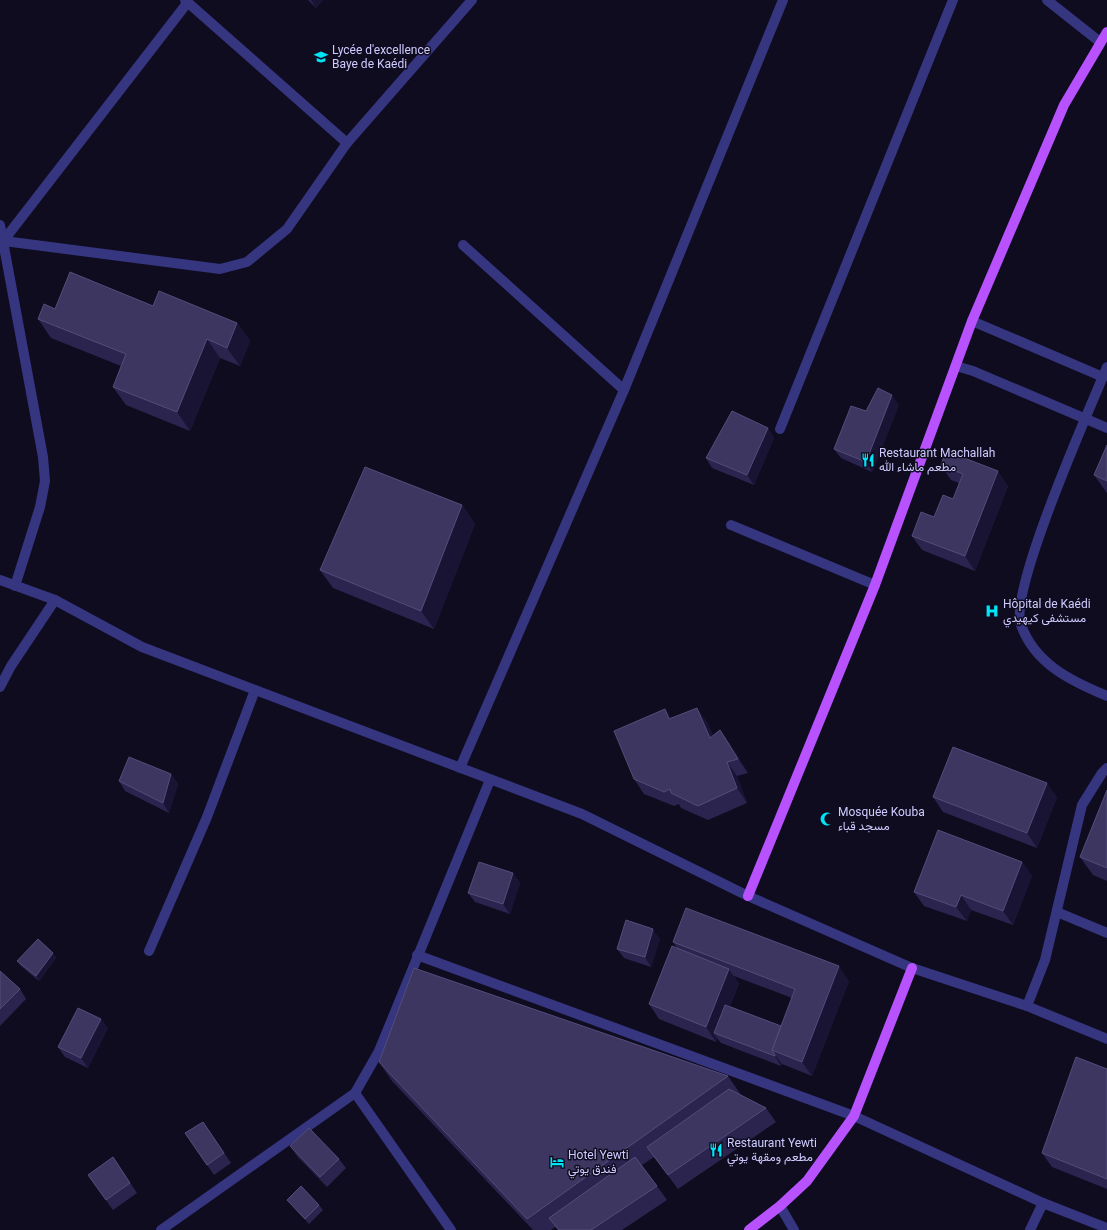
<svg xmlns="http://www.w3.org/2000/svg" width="1107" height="1230" font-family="Roboto,Vazirmatn,sans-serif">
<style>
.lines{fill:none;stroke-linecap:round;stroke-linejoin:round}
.service{stroke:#363580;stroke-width:10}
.minor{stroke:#363580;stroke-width:10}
.tertiary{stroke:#363580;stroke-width:10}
.primary{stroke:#b852ff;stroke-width:10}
.wall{fill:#2b244e;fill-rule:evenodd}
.shaded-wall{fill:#191334}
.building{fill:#3d3661;stroke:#544d7a}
.labels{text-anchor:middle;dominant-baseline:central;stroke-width:3;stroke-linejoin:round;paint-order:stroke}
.poi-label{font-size:12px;fill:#cfcbff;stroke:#0f0c20;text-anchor:start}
</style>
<rect width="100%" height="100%" fill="#0f0c20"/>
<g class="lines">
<g class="service">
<path d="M972,321L1103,377"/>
<path d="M956,366L973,371L1107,428"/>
<path d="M1107,367C1090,408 1008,592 1021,625C1035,664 1071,681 1107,696"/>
<path d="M1057,912L1107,933"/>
<path d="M1027,1006L1045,960L1082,805L1102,773L1107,768"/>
</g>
<g class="minor">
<path d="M185,0L347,143"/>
<path d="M1047,0L1100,42"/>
<path d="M0,225L43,457L45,481L40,507L15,586"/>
<path d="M4,241L220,269L247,262L287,229L347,143L472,0"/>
<path d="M1,244L188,2"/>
<path d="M463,245L624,390"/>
<path d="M780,429L953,0"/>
<path d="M731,525L875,585"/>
<path d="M0,687L11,666L55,600"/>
<path d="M460,768L624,390L783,0"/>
<path d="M149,951L207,817L255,690"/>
<path d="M417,955L854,1116L1043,1203L1107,1228"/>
<path d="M912,968L1027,1006L1107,1039"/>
<path d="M355,1093L451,1230"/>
<path d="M780,1206L794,1230"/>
<path d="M161,1230L355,1093L379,1051L490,780"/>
<path d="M1030,1230L1043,1203"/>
</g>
<path class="tertiary" d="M0,580L55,600L142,647L582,814L748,896L912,968"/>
<g class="primary">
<path d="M748,896L875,585L972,321L1064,105L1107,32"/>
<path d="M749,1230L780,1206L807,1181L854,1116L912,968"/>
</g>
</g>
<g class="wall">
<path d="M308,0H323L316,8Z"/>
<path d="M55,309L237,323L250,341L240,366L220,358L190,431L126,405L113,387L121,366L51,338L38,319Z"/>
<path d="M899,405L872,472L841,458L834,449L866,411Z"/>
<path d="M768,428L774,438L754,485L712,468L706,458Z"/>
<path d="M1107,445V493L1094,475Z"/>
<path d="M941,465L1008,486L975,571L922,550L912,536L934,517L953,499L959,483L951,480Z"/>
<path d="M462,505L475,524L434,629L333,588L320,570Z"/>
<path d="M665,709L671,718L707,722L713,736L720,730L730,744L748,773L737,776L747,803L708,820L681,808L679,804L674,806L644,794L634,779Z"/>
<path d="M171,774L178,784L169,813L125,791L119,781Z"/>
<path d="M1107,790V881L1093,875L1080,857Z"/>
<path d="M933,797H1057L1037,848L943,812Z"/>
<path d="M1022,862L1032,876L1013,925L971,910L967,921L924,906L914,892Z"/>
<path d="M513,873L520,883L510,914L475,902L468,893Z"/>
<path d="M660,939L651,967L624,958L617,949Z"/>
<path d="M673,942L849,981L812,1076L782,1064L781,1066L721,1043L717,1038L716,1042L659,1019L649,1004L677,948ZM734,976L792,998L781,1026L730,1006L739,984Z"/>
<path d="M53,953L56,958L39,981L21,966L17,961Z"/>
<path d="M0,971L20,989L26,999L0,1026Z"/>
<path d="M108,1028L88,1068L65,1057L58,1047Z"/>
<path d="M379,1062L728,1076L741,1095L766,1108L776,1122L678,1189L654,1157L642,1165L667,1200L622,1230H558L555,1227L551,1230H533L392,1081Z"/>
<path d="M1107,1069V1189L1052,1167L1042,1153Z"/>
<path d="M203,1122L231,1163L214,1175L185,1133Z"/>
<path d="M290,1146L339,1159L346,1168L327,1187L297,1156Z"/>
<path d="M113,1157L137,1193L113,1210L88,1175Z"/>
<path d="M287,1200L319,1205L323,1210L309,1224L291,1204Z"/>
</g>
<g class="shaded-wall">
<path d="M311,0H323L316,8Z"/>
<path d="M237,323L250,341L240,366L227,348Z"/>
<path d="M207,339L220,358L190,431L177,412Z"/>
<path d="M892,395L899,405L872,472L866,462Z"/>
<path d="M768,428L774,438L754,485L747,475Z"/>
<path d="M998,471L1008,486L975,571L965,556Z"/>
<path d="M462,505L475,524L434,629L421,611Z"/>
<path d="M697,708L707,722L720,753L710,738Z"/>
<path d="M665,709L675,723L669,719Z"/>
<path d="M720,730L730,744L748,773L738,759Z"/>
<path d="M727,762L737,776L747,803L737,788Z"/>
<path d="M171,774L178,784L169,813L163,803Z"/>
<path d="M1047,783L1057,797L1037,848L1027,833Z"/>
<path d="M1022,862L1032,876L1013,925L1003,911Z"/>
<path d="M513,873L520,883L510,914L503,904Z"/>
<path d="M961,895L971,910L967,921L956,907Z"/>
<path d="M653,929L660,939L651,967L645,957Z"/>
<path d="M53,953L56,958L39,981L36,976Z"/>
<path d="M839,966L849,981L812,1076L802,1062Z"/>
<path d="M729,969L739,984L718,1035L714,1033L717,1038L716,1042L706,1027Z"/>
<path d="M101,1019L108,1028L88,1068L81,1058Z"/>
<path d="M775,1055L782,1064L781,1066L775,1056Z"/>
</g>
<g class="building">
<path d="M70,272L153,306L159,291L237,323L227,348L207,339L177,412L113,387L126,354L38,319L44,304L55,309Z"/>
<path d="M878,388L892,395L866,462L834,449L851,406L866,411Z"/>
<path d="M732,411L768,428L747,475L706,458Z"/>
<path d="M1107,445V481L1094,475Z"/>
<path d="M946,451L998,471L965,556L912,536L921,512L934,517L943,495L953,499L963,474L941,465Z"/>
<path d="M365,467L462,505L421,611L320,570Z"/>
<path d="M697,708L710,738L720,730L738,759L727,762L737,788L698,806L671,793L670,789L664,792L634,779L614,731L665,709L669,719Z"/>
<path d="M953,747L1047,783L1027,833L933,797Z"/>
<path d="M129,757L171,774L163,803L119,781Z"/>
<path d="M1107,790V868L1080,857Z"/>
<path d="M938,830L1022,862L1003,911L961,895L956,907L914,892Z"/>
<path d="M479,862L513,873L503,904L468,893Z"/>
<path d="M686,908L839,966L802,1062L772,1050L795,989L673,942Z"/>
<path d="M626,920L653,929L645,957L617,949Z"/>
<path d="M38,939L53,953L36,976L17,961Z"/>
<path d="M672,946L729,969L706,1027L649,1004Z"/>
<path d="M414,968L728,1076L527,1219L379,1062Z"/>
<path d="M0,971L20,989L0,1009Z"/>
<path d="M725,1005L781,1026L772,1050L775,1055V1056L714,1033Z"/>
<path d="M78,1008L101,1019L81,1058L58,1047Z"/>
<path d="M1076,1057L1107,1069V1179L1042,1153Z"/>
<path d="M729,1089L766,1108L668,1175L647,1147Z"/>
<path d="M203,1122L224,1153L207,1165L185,1133Z"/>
<path d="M309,1128L339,1159L320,1177L290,1146Z"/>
<path d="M113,1157L130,1183L106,1200L88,1175Z"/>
<path d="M635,1157L657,1186L591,1230H559L549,1218Z"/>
<path d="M301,1186L319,1205L305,1219L287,1200Z"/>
</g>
<defs>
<g id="school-bare" transform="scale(1.08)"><path d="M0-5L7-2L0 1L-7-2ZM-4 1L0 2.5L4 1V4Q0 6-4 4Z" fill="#00e5f6" stroke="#0f0c20" stroke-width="2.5" paint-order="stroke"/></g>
<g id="restaurant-bare" transform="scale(1.08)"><path d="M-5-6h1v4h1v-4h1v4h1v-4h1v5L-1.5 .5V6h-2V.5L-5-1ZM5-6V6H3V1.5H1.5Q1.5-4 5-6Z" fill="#00e5f6" stroke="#0f0c20" stroke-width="2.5" paint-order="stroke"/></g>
<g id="hospital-bare" transform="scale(1.08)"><path d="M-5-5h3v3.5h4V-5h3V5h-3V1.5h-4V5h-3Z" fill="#00e5f6" stroke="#0f0c20" stroke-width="2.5" paint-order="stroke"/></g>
<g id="mosque-bare" transform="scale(1.08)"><path d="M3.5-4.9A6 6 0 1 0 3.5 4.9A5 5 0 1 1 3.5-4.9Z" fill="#00e5f6" stroke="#0f0c20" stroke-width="2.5" paint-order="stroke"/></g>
<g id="hotel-bare" transform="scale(1.08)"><path d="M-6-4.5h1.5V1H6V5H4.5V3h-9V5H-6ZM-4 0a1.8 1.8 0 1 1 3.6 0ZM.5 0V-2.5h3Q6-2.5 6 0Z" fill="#00e5f6" stroke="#0f0c20" stroke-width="2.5" paint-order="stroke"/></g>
</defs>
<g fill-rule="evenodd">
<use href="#school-bare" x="321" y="57"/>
<use href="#restaurant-bare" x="868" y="460"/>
<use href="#hospital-bare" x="992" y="611"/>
<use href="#mosque-bare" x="827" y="819"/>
<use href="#restaurant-bare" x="716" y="1150"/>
<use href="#hotel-bare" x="557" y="1162"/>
</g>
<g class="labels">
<g class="poi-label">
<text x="332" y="50">Lycée d'excellence<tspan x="332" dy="14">Baye de Kaédi</tspan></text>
<text x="879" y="453">Restaurant Machallah<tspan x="879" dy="14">مطعم ماشاء الله</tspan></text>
<text x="1003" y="604">Hôpital de Kaédi<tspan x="1003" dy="14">مستشفى كيهيدي</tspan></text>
<text x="838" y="812">Mosquée Kouba<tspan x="838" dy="14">مسجد قباء</tspan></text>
<text x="727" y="1143">Restaurant Yewti<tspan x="727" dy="14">مطعم ومقهة يوتي</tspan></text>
<text x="568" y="1155">Hotel Yewti<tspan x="568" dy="14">فندق يوتي</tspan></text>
</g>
</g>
</svg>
